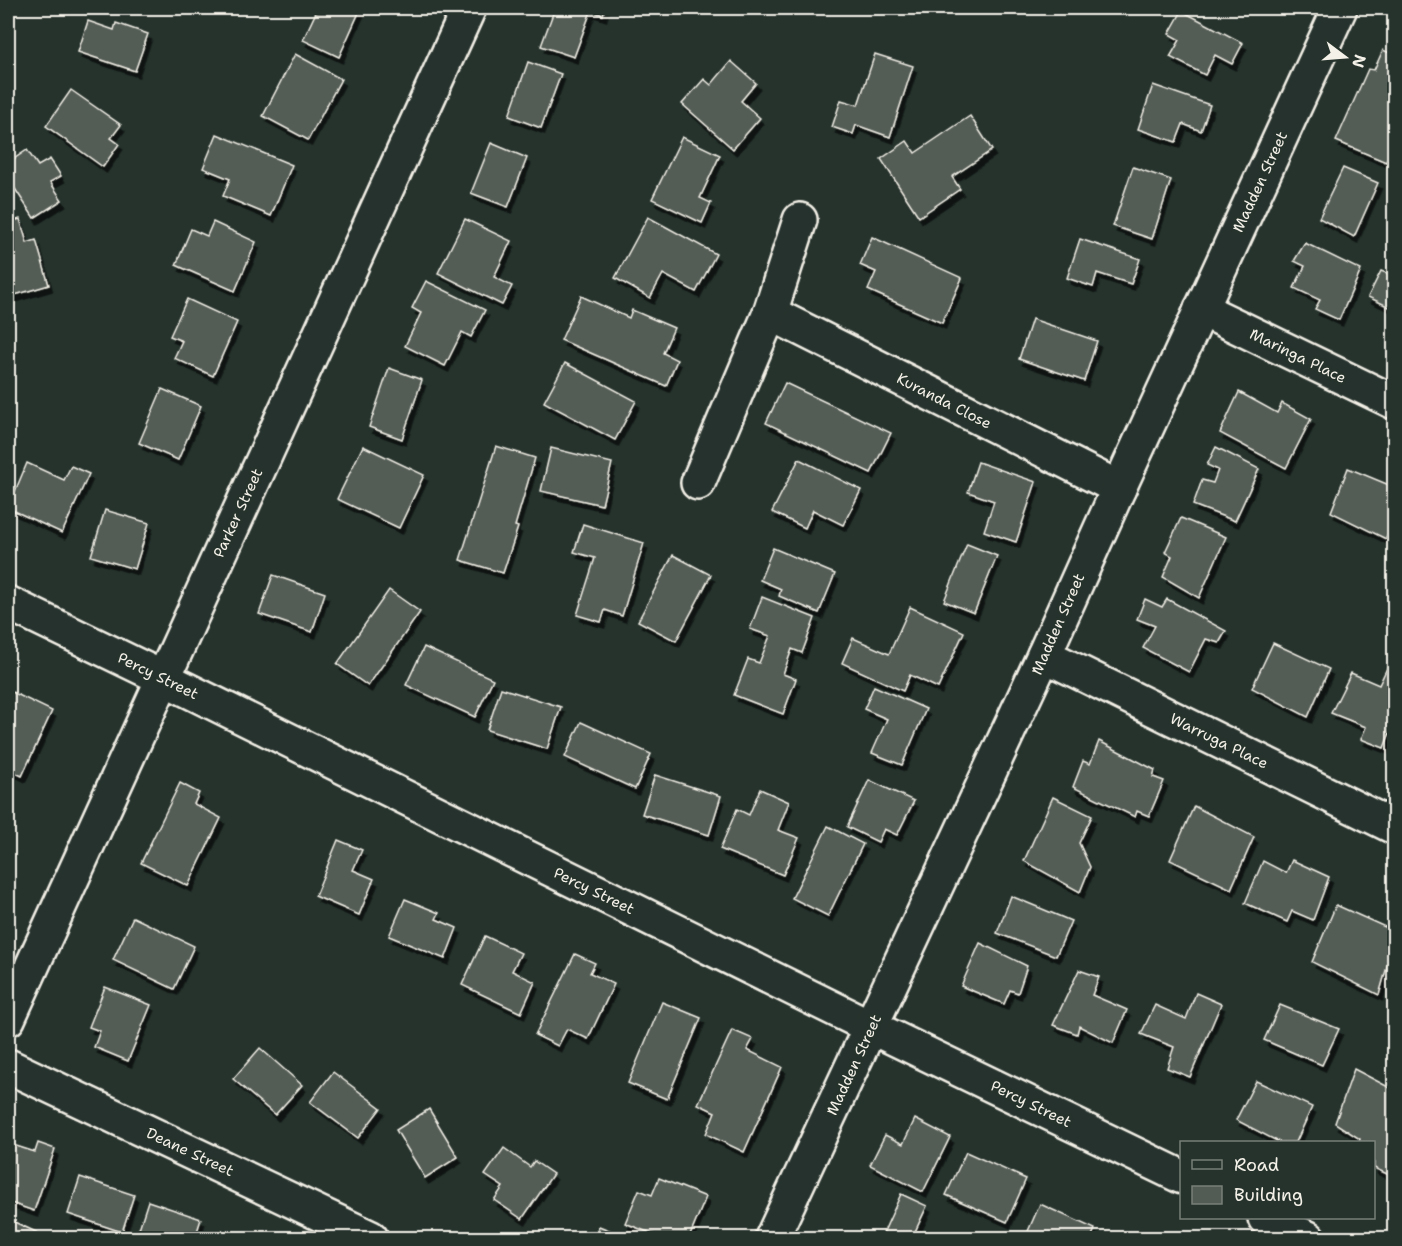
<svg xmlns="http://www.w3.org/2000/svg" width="1402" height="1246" font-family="'Shantell Sans',sans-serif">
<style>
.building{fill:#525c55;stroke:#f4f1e8;stroke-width:1.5;filter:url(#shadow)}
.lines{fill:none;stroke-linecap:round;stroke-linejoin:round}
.minor-casing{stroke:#f4f1e8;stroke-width:38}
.minor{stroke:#26332d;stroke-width:33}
.labels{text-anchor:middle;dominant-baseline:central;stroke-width:6;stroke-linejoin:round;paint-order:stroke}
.street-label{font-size:15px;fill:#f4f1e8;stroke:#26332d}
</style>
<defs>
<filter id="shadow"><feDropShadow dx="3.5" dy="6" stdDeviation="0" flood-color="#0009"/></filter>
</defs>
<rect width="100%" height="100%" fill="#26332d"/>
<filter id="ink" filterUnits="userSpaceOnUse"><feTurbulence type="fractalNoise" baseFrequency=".0167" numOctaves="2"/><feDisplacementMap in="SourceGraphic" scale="12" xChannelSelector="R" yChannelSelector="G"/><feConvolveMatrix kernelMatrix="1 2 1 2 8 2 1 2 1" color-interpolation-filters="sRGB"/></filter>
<g filter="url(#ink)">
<g class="building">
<path d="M318,8H361L339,57L303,40Z"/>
<path d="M555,8H605L603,15L591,11L574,57L541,46Z"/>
<path d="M1182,11L1243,43L1232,64L1215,55L1205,75L1170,57L1180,40L1169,34Z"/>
<path d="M88,21L114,30L116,23L148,34L135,71L78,52Z"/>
<path d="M1383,50L1394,55V141L1386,162L1336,141L1368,69L1374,70Z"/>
<path d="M295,54L341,79L308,140L263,116Z"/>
<path d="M875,54L913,66L890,137L856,125L853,134L832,127L841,100L858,105Z"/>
<path d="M731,61L756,83L741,101L760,118L733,149L682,104L704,79L711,85Z"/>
<path d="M528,62L561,74L541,128L509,116Z"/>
<path d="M1153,85L1210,105L1201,131L1183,124L1176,142L1138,129Z"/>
<path d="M71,90L121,125L111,138L119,144L103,167L46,126Z"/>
<path d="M970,116L992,150L952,177L960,189L919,217L881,159L907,141L915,153Z"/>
<path d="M217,134L292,165L271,216L223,196L230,179L203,168Z"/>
<path d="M682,137L720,155L700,198L711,203L702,223L652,199Z"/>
<path d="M491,143L527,158L508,207L471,193Z"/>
<path d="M27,150L38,166L50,159L61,176L50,182L62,200L34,218L8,178V163Z"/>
<path d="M1133,167L1171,180L1152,239L1113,226Z"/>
<path d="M1343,168L1378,183L1354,237L1319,218Z"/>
<path d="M648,217L716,254L696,292L663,274L650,298L615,278Z"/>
<path d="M20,219L27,243L36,240L49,285L8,297V223Z"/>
<path d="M465,219L511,241L494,277L512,286L502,305L438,273Z"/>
<path d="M213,222L256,242L235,291L176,265L191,229L207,236Z"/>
<path d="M872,237L962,278L942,323L868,290L876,272L860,265Z"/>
<path d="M1080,239L1140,259L1131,284L1097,273L1093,287L1067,278Z"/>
<path d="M1305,243L1361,270L1339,320L1315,309L1320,300L1294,288L1305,266L1294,261Z"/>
<path d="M1381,271L1394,276V309L1368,297Z"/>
<path d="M426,281L485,310L471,337L462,332L445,366L405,346L421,313L412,308Z"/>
<path d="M581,296L629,318L632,310L674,328L663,353L677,360L666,386L561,340Z"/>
<path d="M187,299L237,322L213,376L174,358L182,341L170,336Z"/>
<path d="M1032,319L1097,341L1084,381L1019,359Z"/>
<path d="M565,363L636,401L615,440L544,402Z"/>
<path d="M389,368L422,380L402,439L369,427Z"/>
<path d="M785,383L891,433L871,473L766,423Z"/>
<path d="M162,389L201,406L178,460L139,443Z"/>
<path d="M1239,392L1277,413L1282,403L1311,419L1286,468L1220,433Z"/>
<path d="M363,446L424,475L399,528L337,499Z"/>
<path d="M496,446L535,458L515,526L518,527L503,573L460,560Z"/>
<path d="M1216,447L1259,469L1235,521L1193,505L1202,480L1213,483L1218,470L1207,465Z"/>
<path d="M551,448L612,463L602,505L541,491Z"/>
<path d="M799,459L861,490L843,525L813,510L805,528L772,512Z"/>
<path d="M978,462L1036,482L1016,542L984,531L994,501L968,492Z"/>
<path d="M27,463L64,480L71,466L89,474L62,533L8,508Z"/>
<path d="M1348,468L1394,487V520L1386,539L1331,512Z"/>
<path d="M105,510L149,523L135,569L91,556Z"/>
<path d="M1181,518L1226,537L1199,598L1163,577L1172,556L1165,552Z"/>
<path d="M583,524L644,543L622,616L605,610L601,622L577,615L595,558L574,552Z"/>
<path d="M967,544L997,556L974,613L944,601Z"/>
<path d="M773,548L835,574L819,613L779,596L781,589L760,580Z"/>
<path d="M673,555L711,575L676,641L638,621Z"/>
<path d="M273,575L325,593L312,632L259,614Z"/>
<path d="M389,590L420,612L368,686L337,664Z"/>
<path d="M762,597L815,618L802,653L792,649L783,674L796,679L783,714L734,695L748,659L759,663L770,636L750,629Z"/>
<path d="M1145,599L1162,607L1167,599L1226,631L1219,643L1206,639L1189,672L1143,648L1155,626L1137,619Z"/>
<path d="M910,607L964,632L938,688L910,675L903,691L842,663L853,638L889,654Z"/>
<path d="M1273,643L1329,669L1308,717L1252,688Z"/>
<path d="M424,647L493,679L475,717L406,685Z"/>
<path d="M1388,666L1394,668V722L1384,748L1361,739L1366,727L1331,713L1351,673L1379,685Z"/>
<path d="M874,686L926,709L902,765L872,753L887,719L864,709Z"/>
<path d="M501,688L561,707L547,749L487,730Z"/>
<path d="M8,690L52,711L22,776L8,769Z"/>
<path d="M581,722L651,754L635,789L565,757Z"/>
<path d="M1099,741L1155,770L1153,777L1164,781L1149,816L1137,811L1135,817L1073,787L1083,761L1090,764Z"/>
<path d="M655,775L721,796L709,835L642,814Z"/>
<path d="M869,780L914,801L897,835L884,829L878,842L847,827Z"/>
<path d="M180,783L199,793L194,804L221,818L188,886L141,863Z"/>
<path d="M760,789L789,802L778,830L799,838L783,875L720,849L737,809L749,815Z"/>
<path d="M1053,797L1092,816L1079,843L1090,867L1080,892L1024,861Z"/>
<path d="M1194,806L1254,837L1231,889L1170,860Z"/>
<path d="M828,826L863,844L828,916L792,898Z"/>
<path d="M338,840L362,850L353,870L374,879L359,915L315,896Z"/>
<path d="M1292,860L1329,877L1313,920L1292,911L1287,922L1245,903L1263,861L1286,873Z"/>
<path d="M1011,896L1071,921L1056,956L997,933Z"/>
<path d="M405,899L439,913L436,919L457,928L445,959L389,936Z"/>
<path d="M1336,905L1394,931V942L1379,995L1312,962Z"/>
<path d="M133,917L194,946L174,989L113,960Z"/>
<path d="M485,936L521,953L512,971L535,982L521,1013L462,985Z"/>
<path d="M980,943L1027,966L1018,993L1010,990L1004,1004L961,986Z"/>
<path d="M575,954L595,963L590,973L614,984L588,1039L567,1029L558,1046L535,1035Z"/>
<path d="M1079,970L1099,977L1092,995L1127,1010L1113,1043L1079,1026L1077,1034L1053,1025Z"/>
<path d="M105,987L151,1005L128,1061L94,1047L100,1031L89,1027Z"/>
<path d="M1196,993L1221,1004L1190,1077L1167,1068L1174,1047L1141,1034L1155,1005L1186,1019Z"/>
<path d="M662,1002L701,1018L667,1099L628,1083Z"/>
<path d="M1280,1005L1339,1029L1322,1065L1264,1040Z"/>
<path d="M732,1030L753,1039L747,1050L782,1067L744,1152L706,1134L715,1112L698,1104Z"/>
<path d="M260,1048L302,1085L275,1115L233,1079Z"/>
<path d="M1354,1069L1394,1090V1177L1374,1168V1142H1359L1360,1139L1335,1123Z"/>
<path d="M333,1072L381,1108L358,1138L310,1102Z"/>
<path d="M1256,1081L1312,1107L1296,1142H1279L1236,1120Z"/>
<path d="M429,1109L458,1157L425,1178L396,1130Z"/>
<path d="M915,1119L950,1137L923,1192L870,1165L885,1135L903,1144Z"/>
<path d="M38,1143L55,1149L34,1211L8,1202V1160L13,1145L35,1152Z"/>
<path d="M504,1148L530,1167L534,1161L553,1174L522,1219L494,1200L503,1187L485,1175Z"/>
<path d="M966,1152L1026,1179L1007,1222L946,1195Z"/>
<path d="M80,1177L134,1195L122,1232L68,1214Z"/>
<path d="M659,1178L706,1197L689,1238H663L625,1223L639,1190L652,1195Z"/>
<path d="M901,1194L927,1206L912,1238H881Z"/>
<path d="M148,1201L201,1219L195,1238H147L137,1235Z"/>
<path d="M1040,1204L1095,1229L1091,1238H1025Z"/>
<path d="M8,1219L38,1233L36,1238H8Z"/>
<path d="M599,1226L629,1238H594Z"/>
<path d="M1125,1234L1140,1238H1124Z"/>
</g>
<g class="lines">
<g class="minor-casing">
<g id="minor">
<path d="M1201,309L1394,402"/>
<path d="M770,313L1119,488"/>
<path d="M698,483L770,313L800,220"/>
<path d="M8,603L163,678L871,1027L1182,1177"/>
<path d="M1044,655L1394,827"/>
<path d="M8,1019L469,8"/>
<path d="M8,1066L371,1238"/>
<path d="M1265,1218L1308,1238"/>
<path d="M772,1238L1044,655L1119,488L1340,8"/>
</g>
</g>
<use href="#minor" class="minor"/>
</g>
</g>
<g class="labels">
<g class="street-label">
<text transform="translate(1260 182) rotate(-65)">Madden Street</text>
<text transform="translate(1298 356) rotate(26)">Maringa Place</text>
<text transform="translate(944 401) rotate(27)">Kuranda Close</text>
<text transform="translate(238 513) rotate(-65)">Parker Street</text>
<text transform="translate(1058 624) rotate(-66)">Madden Street</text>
<text transform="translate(158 676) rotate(26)">Percy Street</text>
<text transform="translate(1219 741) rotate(26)">Warruga Place</text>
<text transform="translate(594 891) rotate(26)">Percy Street</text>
<text transform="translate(854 1065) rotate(-65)">Madden Street</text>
<text transform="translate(1031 1104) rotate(26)">Percy Street</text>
<text transform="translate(190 1152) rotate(25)">Deane Street</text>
</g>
</g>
<rect width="1402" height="1246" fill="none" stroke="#26332d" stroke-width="30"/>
<rect x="15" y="15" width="1372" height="1216" fill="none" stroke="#f4f1e8" stroke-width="2" filter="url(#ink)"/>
<rect x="1180" y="1141" width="195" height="78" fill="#26332d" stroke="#787f78" stroke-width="1.5"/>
<rect x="1192" y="1160" width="30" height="9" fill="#26332d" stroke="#787f78" stroke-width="1.5"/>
<text x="1234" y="1171" font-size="18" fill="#f4f1e8">Road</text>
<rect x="1192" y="1186" width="30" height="18" fill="#525c55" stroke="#787f78" stroke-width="1.5"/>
<text x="1234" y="1201" font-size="18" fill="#f4f1e8">Building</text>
<g transform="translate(1345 57) rotate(106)" stroke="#26332d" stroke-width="4.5" paint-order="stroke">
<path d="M0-4.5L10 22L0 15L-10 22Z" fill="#f4f1e8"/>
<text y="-9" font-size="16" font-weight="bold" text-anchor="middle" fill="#f4f1e8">N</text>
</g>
</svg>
